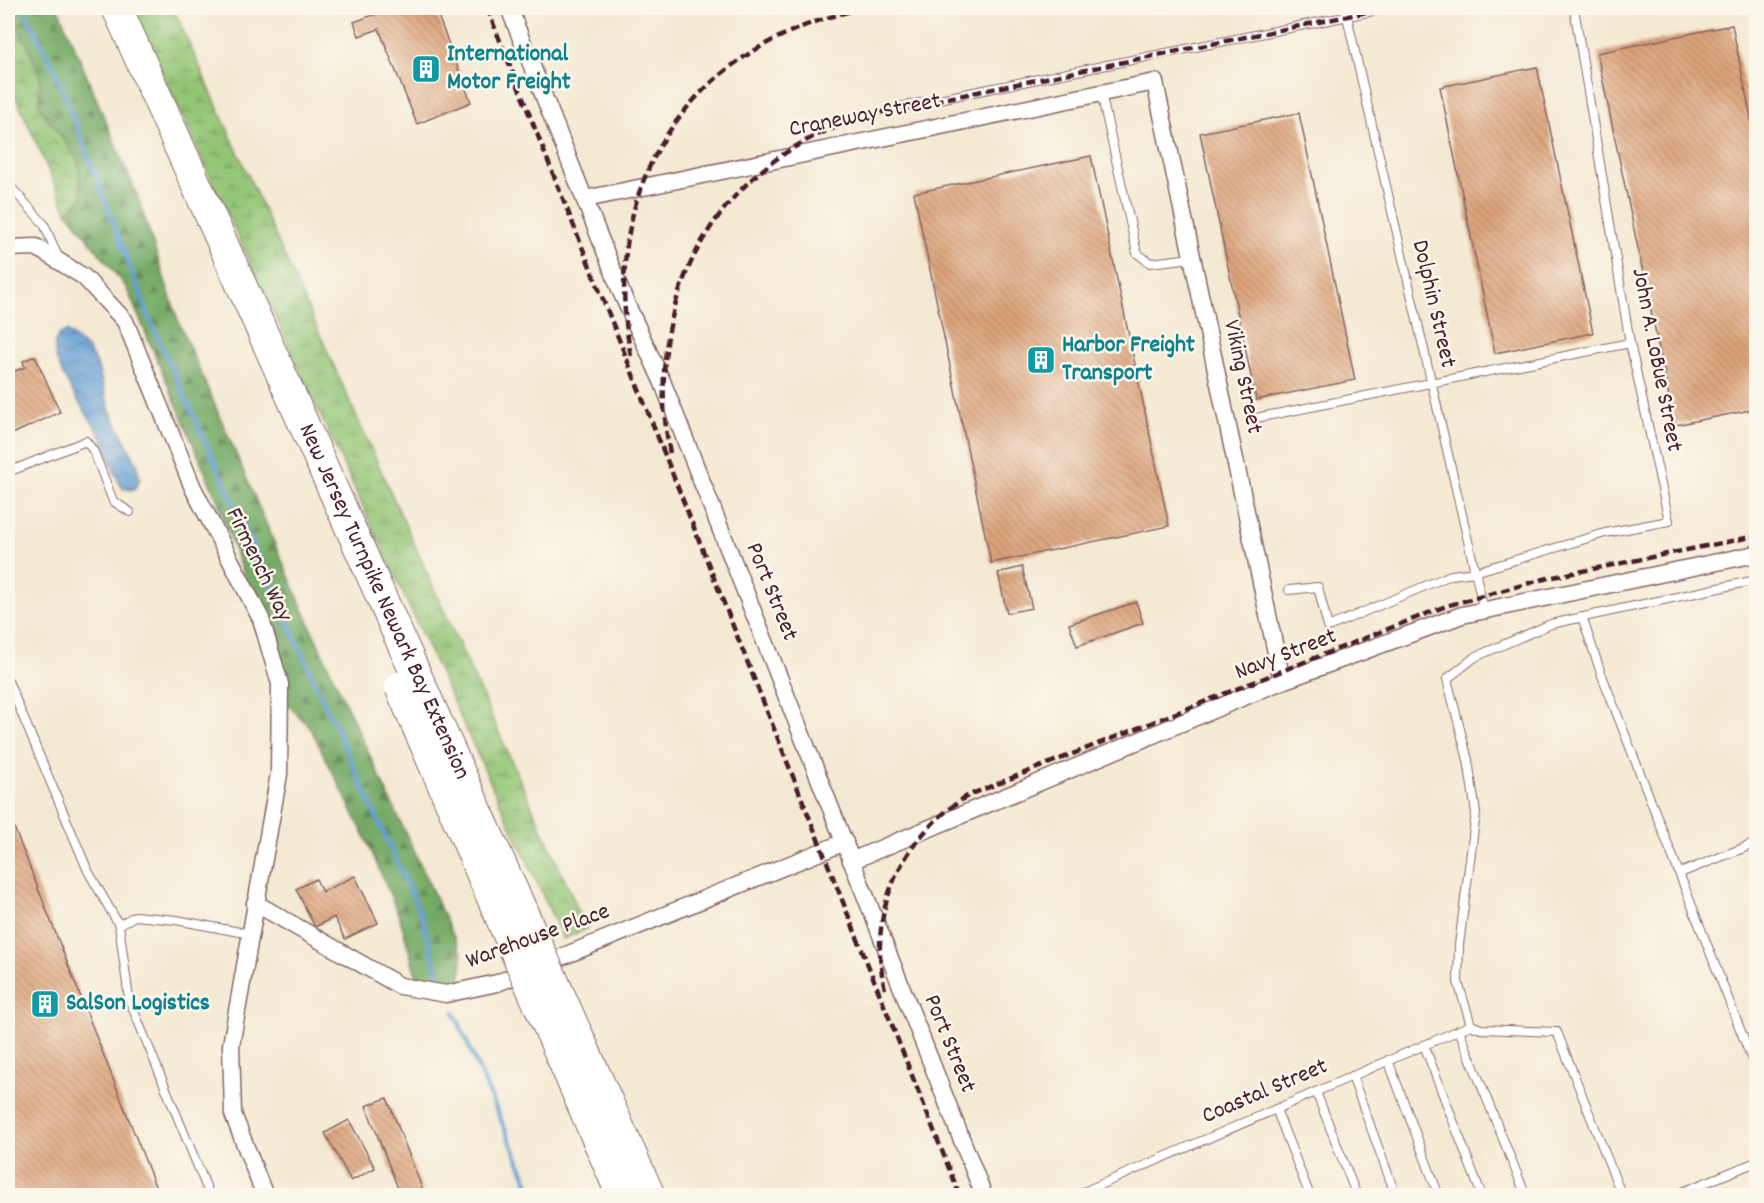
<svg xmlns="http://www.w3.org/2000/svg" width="1764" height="1203" font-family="Dekko,sans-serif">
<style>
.forest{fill:url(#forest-firs);stroke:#606448;stroke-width:1.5}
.wetland{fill:url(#wetland-marsh);stroke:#6e7250;stroke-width:1.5}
.water{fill:url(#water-waves);stroke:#565e7f;stroke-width:1.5}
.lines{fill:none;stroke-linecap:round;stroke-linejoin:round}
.stream{stroke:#639ed3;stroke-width:4.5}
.building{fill:url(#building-back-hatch)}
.service-casing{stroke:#866665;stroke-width:10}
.minor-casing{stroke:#866665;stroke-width:19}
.service{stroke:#fff;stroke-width:8}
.minor{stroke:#fff;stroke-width:16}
.rail{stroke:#4a1f2b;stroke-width:4.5;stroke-dasharray:9 4.5;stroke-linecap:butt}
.motorway-bridge-casing{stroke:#866665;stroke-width:32;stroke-linecap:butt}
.motorway-bridge{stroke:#fff;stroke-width:30}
.labels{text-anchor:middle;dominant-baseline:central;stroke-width:5;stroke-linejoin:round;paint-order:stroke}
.culture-label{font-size:24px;font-weight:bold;fill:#0d838f;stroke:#fbf7ec;text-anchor:start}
.street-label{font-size:24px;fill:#4a1f2b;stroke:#fbf7ec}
</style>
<defs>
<pattern id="forest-firs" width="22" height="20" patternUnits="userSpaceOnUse" patternTransform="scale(1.5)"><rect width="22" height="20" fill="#75aa66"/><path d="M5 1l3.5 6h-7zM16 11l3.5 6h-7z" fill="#628a54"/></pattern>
<pattern id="wetland-marsh" width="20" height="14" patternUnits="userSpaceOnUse" patternTransform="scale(1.5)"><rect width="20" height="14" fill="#92c575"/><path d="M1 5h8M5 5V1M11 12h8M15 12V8" fill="none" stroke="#799f60"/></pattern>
<pattern id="water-waves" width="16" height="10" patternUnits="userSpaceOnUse" patternTransform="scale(1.5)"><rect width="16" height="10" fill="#639ed3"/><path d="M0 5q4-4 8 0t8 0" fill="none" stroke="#5480ab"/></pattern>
<pattern id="building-back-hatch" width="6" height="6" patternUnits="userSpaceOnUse" patternTransform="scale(1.5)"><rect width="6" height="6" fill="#dca379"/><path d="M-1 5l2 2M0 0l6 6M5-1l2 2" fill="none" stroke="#b48463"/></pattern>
</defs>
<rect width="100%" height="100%" fill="#fbf7ec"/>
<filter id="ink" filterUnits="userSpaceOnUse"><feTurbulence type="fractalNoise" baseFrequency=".0167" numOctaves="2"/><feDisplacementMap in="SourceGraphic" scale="12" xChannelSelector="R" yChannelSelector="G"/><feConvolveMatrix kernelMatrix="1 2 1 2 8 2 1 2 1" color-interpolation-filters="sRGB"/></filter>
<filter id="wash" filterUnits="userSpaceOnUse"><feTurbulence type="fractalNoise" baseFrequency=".008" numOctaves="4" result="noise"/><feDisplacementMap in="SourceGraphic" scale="24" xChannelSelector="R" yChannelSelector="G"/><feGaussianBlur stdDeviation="1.35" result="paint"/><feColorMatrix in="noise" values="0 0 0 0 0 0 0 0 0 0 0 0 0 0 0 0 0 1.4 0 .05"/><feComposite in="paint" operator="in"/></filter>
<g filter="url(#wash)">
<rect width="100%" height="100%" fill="#f4e9d2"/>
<path class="forest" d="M8,8H58L137,195L178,320L316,639L462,955L460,987L418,982L400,918L367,841L310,727L288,705L218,502L126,287L67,212L82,198L50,122L39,106L40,78L29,49L13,23Z"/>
<g class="wetland">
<path d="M132,8H173L587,929L563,939Z"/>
<path d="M8,10L29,49L40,78L39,106L78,160L82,198L67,212L8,79Z"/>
</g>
<path class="water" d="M67,331L88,349L98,367L110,411L137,464L140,480L134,490L123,489C112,472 108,451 99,433C89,415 29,340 67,331Z"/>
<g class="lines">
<g class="stream">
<path d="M23,8L57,74L151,322L422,917L438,974"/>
<path d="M454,1012L534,1196"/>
</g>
</g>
<g id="blocks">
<g class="building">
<path d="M393,8H424L425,11L435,8L471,102L417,124L379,29L359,36L354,22Z"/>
<path d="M1732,25L1756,142V409L1675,425L1597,53Z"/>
<path d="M1537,67L1593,333L1495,353L1440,87Z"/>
<path d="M1299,113L1355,380L1256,400L1200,133Z"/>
<path d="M1091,156L1169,526L991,563L914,193Z"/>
<path d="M35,356L60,412L8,436V386L12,384L8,374L25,367L23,361Z"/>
<path d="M1022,567L1032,608L1007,613L998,573Z"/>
<path d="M1136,602L1143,623L1077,646L1069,624Z"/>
<path d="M8,812L159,1196H8Z"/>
<path d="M355,876L378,923L345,939L334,917L315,927L296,889L316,879L322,892Z"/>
<path d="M387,1098L425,1196H401L366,1106Z"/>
<path d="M349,1120L375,1168L351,1181L325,1133Z"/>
</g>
</g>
</g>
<g filter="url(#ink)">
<use href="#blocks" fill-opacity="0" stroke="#866665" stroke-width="1.5"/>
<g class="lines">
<g class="service-casing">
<g id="service">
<path d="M1345,8L1484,610"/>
<path d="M1101,93L1137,253L1150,263L1192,258"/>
<path d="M900,107L1388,8"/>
<path d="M8,184L44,224L59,259"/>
<path d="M1251,419L1630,343"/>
<path d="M8,472L86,441L94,452L113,501L130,512"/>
<path d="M1289,590L1318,587L1328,627L1451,575L1475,572L1605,533L1669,521L1630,343L1574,8"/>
<path d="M1582,617L1601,673L1756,1070"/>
<path d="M8,681L88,871L119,925"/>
<path d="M1680,873L1756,843"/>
<path d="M1459,1030L1526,1196"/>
<path d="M1424,1045L1482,1196"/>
<path d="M1388,1060L1439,1196"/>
<path d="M1352,1076L1396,1196"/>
<path d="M1316,1092L1357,1196"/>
<path d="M1276,1109L1310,1196"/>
<path d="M210,1196L129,999L119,925L135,916L176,920L250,934"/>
<path d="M1074,1196L1471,1025"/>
<path d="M1622,1196L1557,1032L1481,1029L1471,1025L1458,982L1459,945L1476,813L1468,760L1447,679L1475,657L1551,624L1756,580"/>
<path d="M1673,1196L1756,1162"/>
</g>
</g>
<g class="minor-casing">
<g id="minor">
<path d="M509,8L622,294L662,381L984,1196"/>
<path d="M585,199L1155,82L1282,681"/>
<path d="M8,248L36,247L84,277L125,321L193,488L261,619L280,684L279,774L231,1045L233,1114L265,1196"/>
<path d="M851,861L1282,681L1462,615L1756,554"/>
<path d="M255,903L400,986L446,994L497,983L845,842"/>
</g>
</g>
<use href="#service" class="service"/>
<use href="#minor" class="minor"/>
<g class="rail">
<path d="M487,8L960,1196"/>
<path d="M631,356C597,181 692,43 866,8"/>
<path d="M670,453C645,327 694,197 813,137C838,125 863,118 890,110L1387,8"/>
<path d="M885,989C866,912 902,836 969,795L1446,606L1548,578L1756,536"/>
</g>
<g class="motorway-bridge-casing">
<g id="motorway-bridge">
<path id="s1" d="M117,8L650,1196"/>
<path d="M400,687L622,1196"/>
</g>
</g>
<use href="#motorway-bridge" class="motorway-bridge"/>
</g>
</g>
<defs>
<g id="building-square" transform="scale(1.5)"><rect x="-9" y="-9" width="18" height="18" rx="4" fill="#0f9aa8" stroke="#fbf7ec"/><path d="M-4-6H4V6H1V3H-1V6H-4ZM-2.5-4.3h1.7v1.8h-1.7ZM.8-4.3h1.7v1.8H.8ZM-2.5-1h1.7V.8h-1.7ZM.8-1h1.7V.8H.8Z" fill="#fff"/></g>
</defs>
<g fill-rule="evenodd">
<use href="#building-square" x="426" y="69"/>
<use href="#building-square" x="1041" y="360"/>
<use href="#building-square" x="45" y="1004"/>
</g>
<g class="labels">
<g class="culture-label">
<text x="447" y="55">International<tspan x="447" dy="28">Motor Freight</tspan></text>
<text x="1062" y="346">Harbor Freight<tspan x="1062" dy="28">Transport</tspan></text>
<text x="66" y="1004">SalSon Logistics</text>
</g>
<g class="street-label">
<text transform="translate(865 116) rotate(-11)">Craneway Street</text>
<text transform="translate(1433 304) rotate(77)">Dolphin Street</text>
<text transform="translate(1656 360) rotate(79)">John A. LoBue Street</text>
<text transform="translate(1242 377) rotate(78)">Viking Street</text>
<text transform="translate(258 565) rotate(64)">Firmench Way</text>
<text transform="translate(771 592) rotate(68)">Port Street</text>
<text stroke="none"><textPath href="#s1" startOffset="651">New Jersey Turnpike Newark Bay Extension</textPath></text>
<text transform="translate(1286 655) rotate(-21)">Navy Street</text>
<text transform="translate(538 937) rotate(-20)">Warehouse Place</text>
<text transform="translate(949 1044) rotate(68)">Port Street</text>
<text transform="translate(1265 1092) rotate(-23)">Coastal Street</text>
</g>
</g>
<rect width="1764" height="1203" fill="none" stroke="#fbf7ec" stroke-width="30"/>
</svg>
